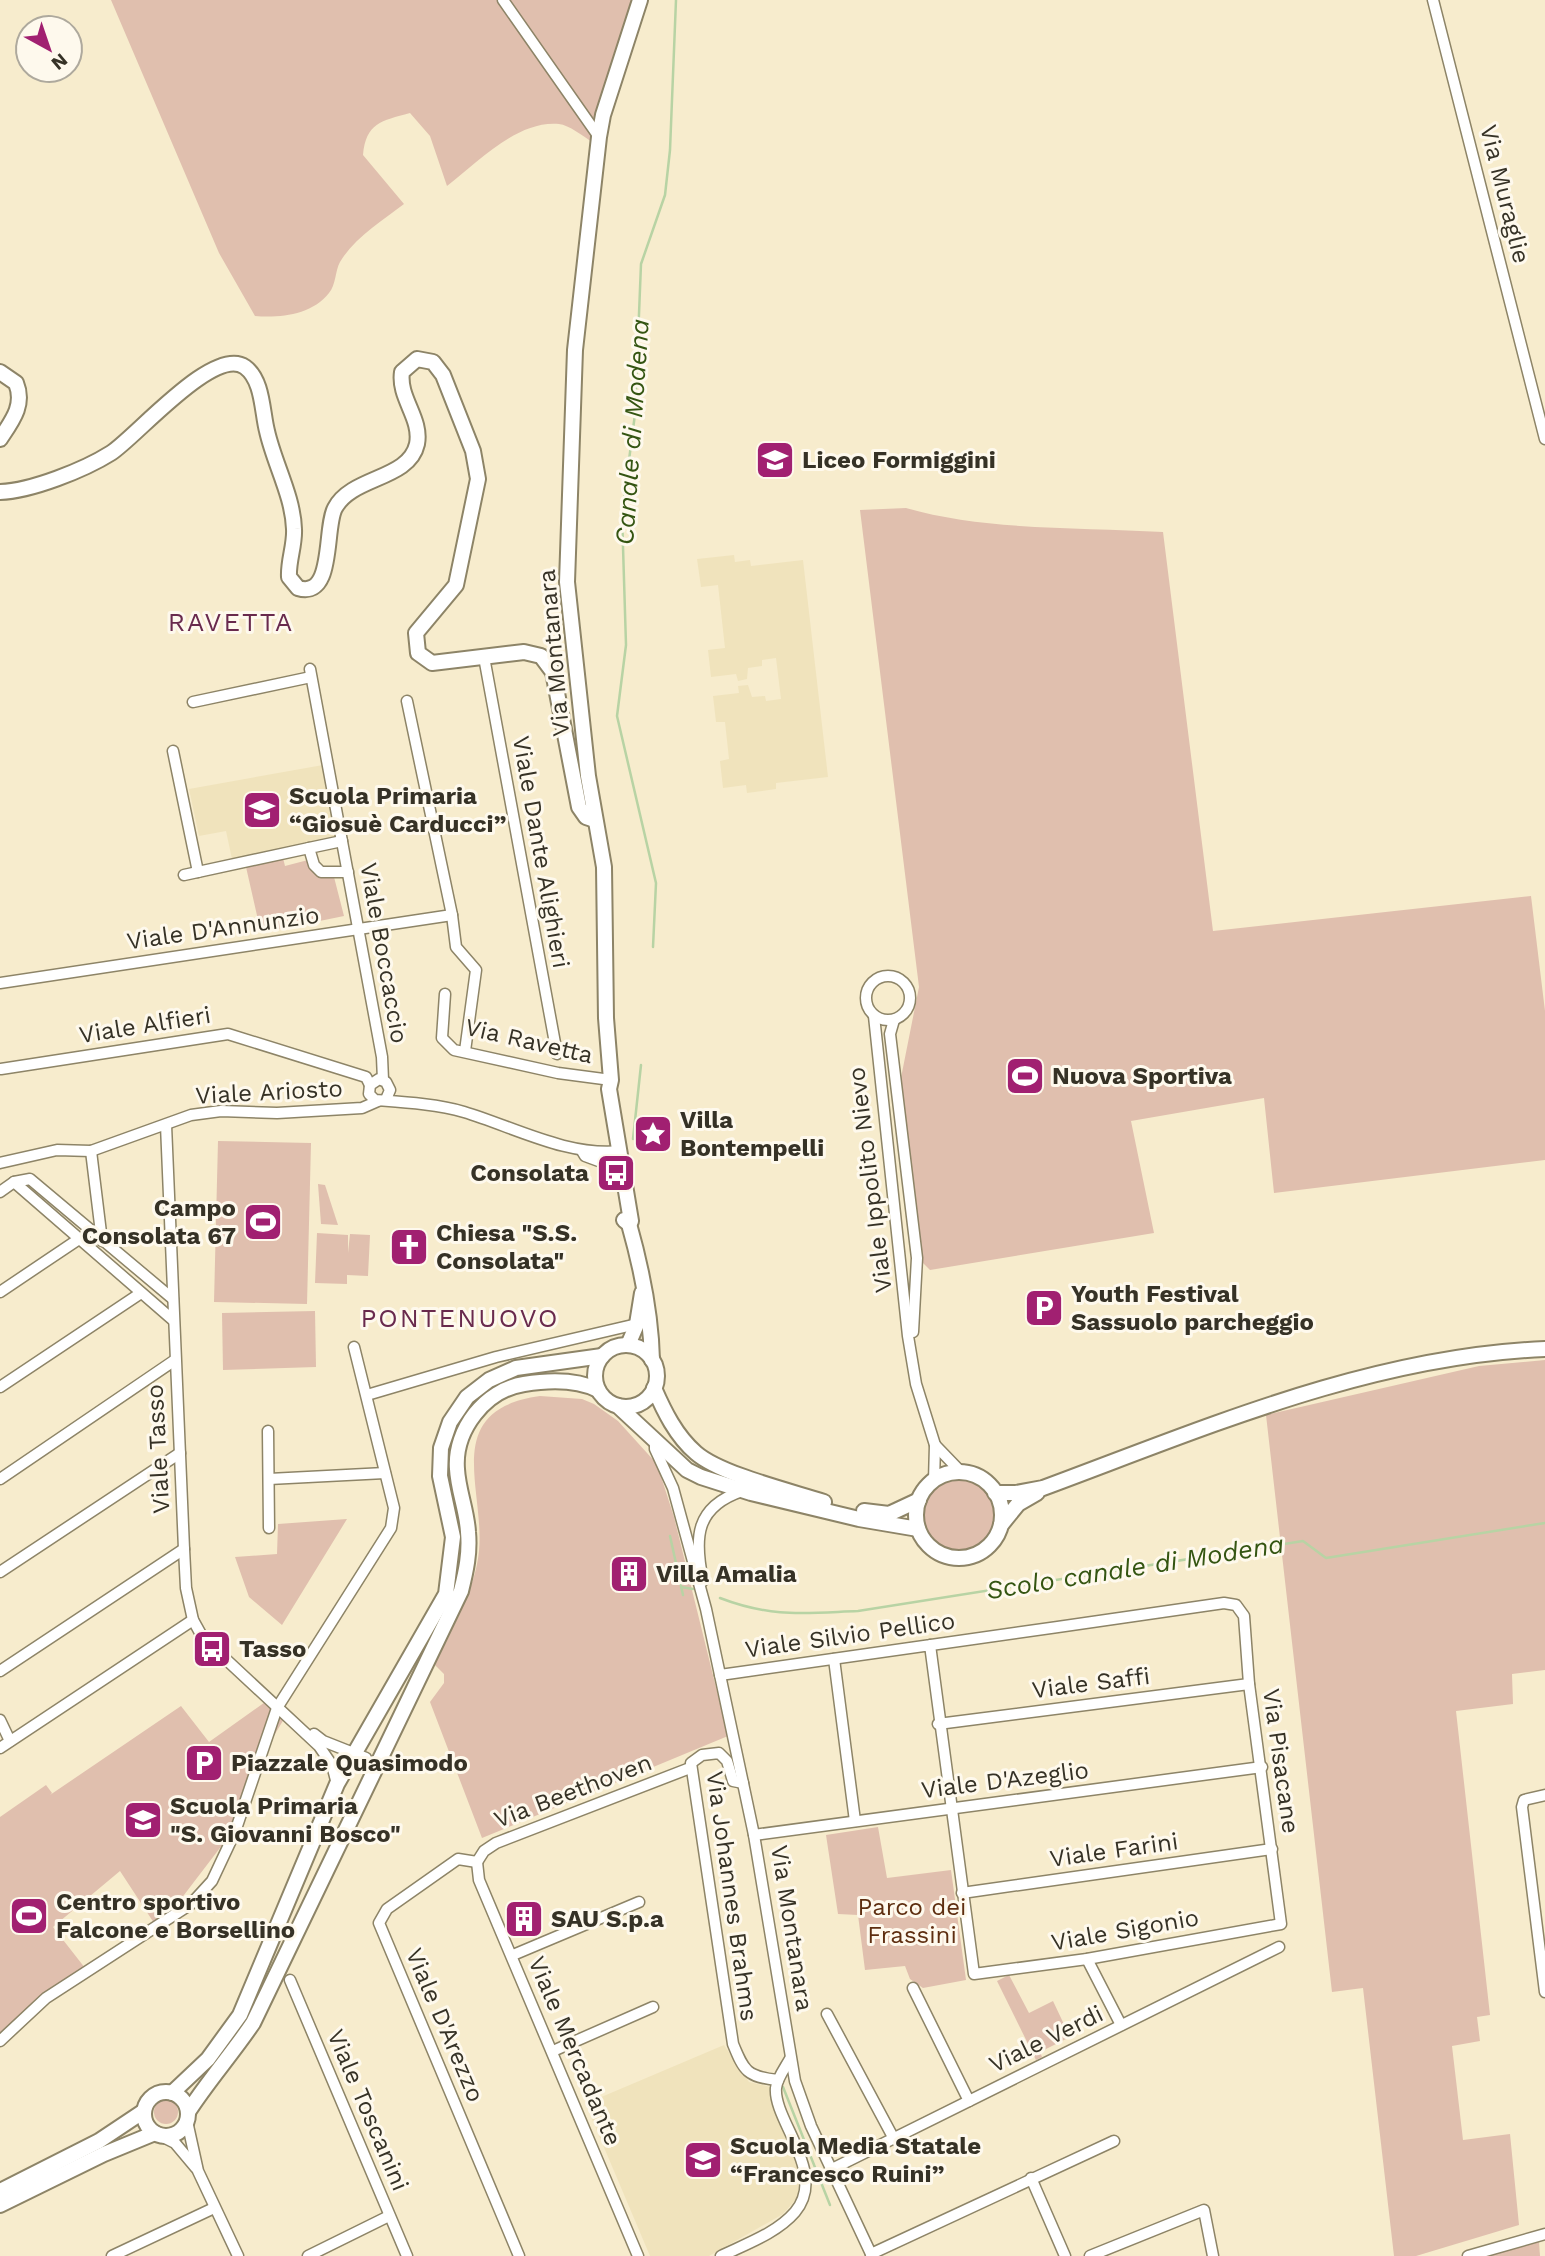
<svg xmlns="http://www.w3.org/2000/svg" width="1545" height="2256" font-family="'Work Sans',sans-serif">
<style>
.built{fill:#f0e3bc}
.green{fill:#e0bfae}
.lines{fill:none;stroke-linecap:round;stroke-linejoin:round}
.stream{stroke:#b8d3a4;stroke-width:2.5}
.minor-casing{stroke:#8d8467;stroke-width:13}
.secondary-casing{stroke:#8d8467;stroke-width:18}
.minor{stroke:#fff;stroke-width:10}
.secondary{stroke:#fff;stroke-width:14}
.labels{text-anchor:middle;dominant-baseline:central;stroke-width:6;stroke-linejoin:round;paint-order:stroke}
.street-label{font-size:24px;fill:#363226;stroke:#fef9ed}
.poi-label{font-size:24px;font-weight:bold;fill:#363226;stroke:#fef9ed;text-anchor:start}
.park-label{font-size:24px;fill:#5e2e10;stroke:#fef9ed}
.water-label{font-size:26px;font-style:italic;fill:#345512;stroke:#fef9ed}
.neighbourhood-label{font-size:26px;letter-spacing:2px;fill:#692a4d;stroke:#fef9ed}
</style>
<rect width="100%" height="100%" fill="#f7eccd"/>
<g class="built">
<path d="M734,555L735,562L750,560L751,566L803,560L828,777L776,783V789L747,793L746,785L723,788L720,761L729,759L725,722H716L713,696L739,693L738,686L748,685L752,697L765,696L766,701L781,699L776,658L762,660V666L748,668L747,679L738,681L736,674L711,677L708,650L725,648L718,585L701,587L697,559Z"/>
<path d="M323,765L336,839L232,859L226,831L199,836L189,789Z"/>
<path d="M724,2045L749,2082L771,2087L799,2170L798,2197L783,2214L709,2256H650L589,2112L602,2106L599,2098Z"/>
</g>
<g class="green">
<path d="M111,0H635L592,142C583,136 569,125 559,124C517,120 477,163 447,186L430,136L410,113C381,121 366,123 363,155L404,204C382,221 354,238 340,262C335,271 336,285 329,293C312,315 280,318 255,316L219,253Z"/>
<path d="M906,508C985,531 1081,527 1163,532L1213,931L1531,896L1545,1011V1160L1274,1193L1264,1098L1131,1121L1154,1233L930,1270L912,1252L895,1108L919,987L860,510Z"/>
<path d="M283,858L285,866L308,860L312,869L334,877L344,916L261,933L246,867Z"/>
<path d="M218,1141L311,1143L307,1304L214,1302Z"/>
<path d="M318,1184L325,1185L338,1225L321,1224Z"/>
<path d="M317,1233L348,1235V1253L350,1234L370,1235L368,1276L347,1275V1284L315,1283Z"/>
<path d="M315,1311L316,1367L223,1370L222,1313Z"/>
<path d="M1545,1360V1670L1512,1674L1513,1704L1456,1711L1490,2015L1477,2017L1480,2041L1452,2046L1463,2140L1510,2134L1519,2225L1416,2256H1394L1363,1988L1332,1992L1266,1415L1479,1366Z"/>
<path d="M540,1396L582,1399L594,1404L618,1421L657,1464L674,1517L728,1736L482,1838L430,1702L444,1683V1674L435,1665C451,1629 475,1591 479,1551C485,1488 440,1410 540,1396Z"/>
<circle cx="959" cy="1515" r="35"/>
<path d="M347,1519L282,1625L249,1597L235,1557L277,1554L278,1524Z"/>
<path d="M268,1700L287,1714L266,1749L226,1840L171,1912L154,1923L120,1871L53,1927L85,1968L0,2035V1817L46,1785L52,1793L50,1795L181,1706L209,1742Z"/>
<path d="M878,1827L887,1878L951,1870L966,1980L923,1988L910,1979L905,1966L865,1970L858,1915L838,1914L826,1835Z"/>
<path d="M1009,1975L1029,2013L1053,2001L1070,2037L1040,2052L1042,2057L1036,2060L997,1981Z"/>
<circle cx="166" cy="2112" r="12"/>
<path d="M1539,2242L1540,2256H1489Z"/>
</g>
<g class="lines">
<g class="stream">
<path d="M653,947L656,883L617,716L626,645L622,514L635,414L641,264L665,195L670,150L676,0"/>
<path d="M633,1139L641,1065"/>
<path d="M670,1536L683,1595"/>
<path d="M681,1587L693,1589"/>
<path d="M720,1598C772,1618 805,1613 858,1611L1303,1541L1326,1558L1545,1523"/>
<path d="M783,2087L830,2205"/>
</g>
<g class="minor-casing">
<g id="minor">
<path d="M503,0L599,137"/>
<path d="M1433,0L1545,439"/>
<path d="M484,657L557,1054"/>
<path d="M310,669L382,1057L383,1080"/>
<path d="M407,701L452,915L456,947L476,970L465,1051"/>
<path d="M193,702L311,677"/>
<path d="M173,751L198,872"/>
<path d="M342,841L309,848L314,865L321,872H348"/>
<path d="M184,875L309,848"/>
<circle cx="888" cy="998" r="22"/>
<path d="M0,983L452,915"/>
<path d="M445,994L442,1038L454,1050L558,1073L611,1080"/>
<path d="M874,1016L908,1336L916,1384L935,1445L934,1481"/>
<path d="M894,1020L890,1034L917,1258L913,1332"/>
<path d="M1,1069L228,1034L366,1077L370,1085"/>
<path d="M387,1097L390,1090L386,1082L379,1079L370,1085L369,1094L375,1100C401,1102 437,1104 464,1112C514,1127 568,1157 621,1151"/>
<path d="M166,1125L184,1549L186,1588L193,1620L203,1638L319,1746L332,1765L337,1784"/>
<path d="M91,1151L102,1241"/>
<path d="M582,1151L585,1156L615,1167"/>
<path d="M0,1163L57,1150L91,1151L191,1115L221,1111L277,1113L362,1108L378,1101"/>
<path d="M14,1182L173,1320"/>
<path d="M0,1192L14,1182L30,1179L173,1299"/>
<path d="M0,1292L79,1239"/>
<path d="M0,1387L141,1293"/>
<path d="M367,1395L496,1357L637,1324"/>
<path d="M268,1431L269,1528"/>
<path d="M655,1440V1449L673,1488L706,1609L754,1835L795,2081L811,2126L872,2256"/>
<path d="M935,1445L962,1473"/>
<path d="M0,1479L175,1360"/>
<path d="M269,1479L385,1473"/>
<path d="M0,1572L180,1453"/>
<path d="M703,1581C694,1538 695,1507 742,1491"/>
<path d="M834,1659L855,1821"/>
<path d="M0,1671L184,1549"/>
<path d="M720,1675C888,1652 1056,1627 1224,1603L1236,1605L1244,1616L1249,1684L1281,1924L1087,1959L974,1974L930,1645"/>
<path d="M0,1720L10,1741"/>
<path d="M938,1724L1249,1684"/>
<path d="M314,1734L323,1741L366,1758L371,1774"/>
<path d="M0,1748L193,1620"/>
<path d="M743,1783L733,1781L727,1761L719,1753L702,1755L691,1763L733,2044C744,2071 747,2077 778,2080"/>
<path d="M1545,1795L1524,1800L1522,1807L1545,1992"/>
<path d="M754,1835L1262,1767"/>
<path d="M477,1862L458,1859L387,1909L379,1923L519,2256"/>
<path d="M477,1862L479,1880L638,2256"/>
<path d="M477,1862L484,1851L496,1843L690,1768"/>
<path d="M962,1893L1272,1849"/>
<path d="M513,1955L639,1902"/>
<path d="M1087,1959L1121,2025"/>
<path d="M290,1980L407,2256"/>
<path d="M913,1988L969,2101"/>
<path d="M827,2014L894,2139"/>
<path d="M0,2041L46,1998L191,1904L212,1881L235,1832L277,1708L391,1528L394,1508L354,1347"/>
<path d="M553,2051L653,2007"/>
<path d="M187,2121L198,2171L238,2256"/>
<path d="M161,2136L175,2143L196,2168"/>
<path d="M832,2169L1279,1947"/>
<path d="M1031,2178L1065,2256"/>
<path d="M871,2254L1114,2141"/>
<path d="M112,2256L214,2208"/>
<path d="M308,2256L389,2216"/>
<path d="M721,2256C746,2244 777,2233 795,2212C828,2173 773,2120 776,2088C777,2078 785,2068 790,2059"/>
<path d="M1090,2256L1204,2210L1213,2256"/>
<path d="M1468,2256L1545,2234"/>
</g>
</g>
<g class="secondary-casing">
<g id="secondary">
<path d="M0,372L16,383C25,405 12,421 0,439"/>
<path d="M0,492C31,491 84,470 111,453C136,437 214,345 245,367C263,380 262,412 267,431C274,463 293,496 294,529C295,545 288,561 289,577L298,588C335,599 324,528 335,508C352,476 409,480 417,444C422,418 398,398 402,372L417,359L433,362L443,375L473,451L478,479L456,585L416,633L418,653L432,663L524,652L541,656L553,672L579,807L586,817L595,820"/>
<path d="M624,1220L629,1224C642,1270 651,1313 652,1360"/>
<path d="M629,1224L631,1221L609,1089L611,1080L606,1018L604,867L588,776L567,582L575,350L599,137L603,115L640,0"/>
<path d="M628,1345L637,1324L642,1293"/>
<circle cx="626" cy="1376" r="31"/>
<path d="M654,1388C664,1411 676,1436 696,1453C720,1474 790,1491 824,1502"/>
<path d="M618,1406L687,1470L701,1477L751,1493L859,1519L918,1529"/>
<circle cx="959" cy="1515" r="43"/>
<path d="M995,1493H1016L1043,1488C1205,1428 1370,1356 1545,1349"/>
<path d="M864,1511L889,1514L919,1500"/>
<path d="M1001,1525L1018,1504L1037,1493"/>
<circle cx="166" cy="2114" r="22"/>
<path d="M172,2093L208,2059L240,2015L337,1784L446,1594L453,1537L440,1476L441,1448L450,1422L467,1397L489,1380L516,1368L602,1356"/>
<path d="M188,2112C208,2081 232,2054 253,2023L461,1591C466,1571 470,1553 468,1532C467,1511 458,1490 457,1469C454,1430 485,1390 524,1384C549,1380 576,1379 598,1390"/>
<path d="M0,2191L99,2141L144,2111"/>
<path d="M0,2205L104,2154L155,2133"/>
</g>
</g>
<use href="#minor" class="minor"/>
<use href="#secondary" class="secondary"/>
</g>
<defs>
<g id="school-square" transform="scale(2.0125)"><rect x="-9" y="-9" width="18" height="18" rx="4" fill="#a12071" stroke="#fef9ed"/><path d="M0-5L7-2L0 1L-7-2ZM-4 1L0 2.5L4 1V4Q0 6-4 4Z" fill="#fff"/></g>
<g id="stadium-square" transform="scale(2.0125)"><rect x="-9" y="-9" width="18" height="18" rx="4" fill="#a12071" stroke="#fef9ed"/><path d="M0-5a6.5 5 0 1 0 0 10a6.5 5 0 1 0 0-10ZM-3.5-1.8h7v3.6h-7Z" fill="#fff"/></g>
<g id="sight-square" transform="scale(2.0125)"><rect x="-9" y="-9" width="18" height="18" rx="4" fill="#a12071" stroke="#fef9ed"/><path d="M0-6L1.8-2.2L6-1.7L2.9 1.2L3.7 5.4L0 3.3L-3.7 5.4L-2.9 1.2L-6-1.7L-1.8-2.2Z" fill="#fff"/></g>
<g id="bus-square" transform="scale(2.0125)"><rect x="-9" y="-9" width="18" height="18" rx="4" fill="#a12071" stroke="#fef9ed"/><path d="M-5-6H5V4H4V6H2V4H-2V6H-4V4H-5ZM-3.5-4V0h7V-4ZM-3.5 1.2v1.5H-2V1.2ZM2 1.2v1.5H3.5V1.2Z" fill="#fff"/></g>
<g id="church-square" transform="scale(2.0125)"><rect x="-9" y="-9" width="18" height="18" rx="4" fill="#a12071" stroke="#fef9ed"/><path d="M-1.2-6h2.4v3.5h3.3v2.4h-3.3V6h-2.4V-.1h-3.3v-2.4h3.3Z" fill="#fff"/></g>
<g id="parking-square" transform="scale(2.0125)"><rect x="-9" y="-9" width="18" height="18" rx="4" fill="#a12071" stroke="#fef9ed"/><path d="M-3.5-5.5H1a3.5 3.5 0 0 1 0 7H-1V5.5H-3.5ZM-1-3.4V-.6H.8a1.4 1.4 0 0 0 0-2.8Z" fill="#fff"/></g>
<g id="building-square" transform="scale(2.0125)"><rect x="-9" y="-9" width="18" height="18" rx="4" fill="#a12071" stroke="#fef9ed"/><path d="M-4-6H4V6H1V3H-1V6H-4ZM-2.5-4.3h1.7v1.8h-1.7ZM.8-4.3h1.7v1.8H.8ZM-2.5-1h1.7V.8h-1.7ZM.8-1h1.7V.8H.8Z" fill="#fff"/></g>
</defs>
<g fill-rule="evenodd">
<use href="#school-square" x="775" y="460"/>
<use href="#school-square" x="262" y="810"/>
<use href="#stadium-square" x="1025" y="1076"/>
<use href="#sight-square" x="653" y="1134"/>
<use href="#bus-square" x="616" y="1173"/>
<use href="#stadium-square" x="263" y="1222"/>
<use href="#church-square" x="409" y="1247"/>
<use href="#parking-square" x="1044" y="1308"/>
<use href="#building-square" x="629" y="1574"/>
<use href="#bus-square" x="212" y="1649"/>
<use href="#parking-square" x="204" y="1763"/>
<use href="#school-square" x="143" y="1820"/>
<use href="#stadium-square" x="29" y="1916"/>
<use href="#building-square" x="524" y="1919"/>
<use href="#school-square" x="703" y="2160"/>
</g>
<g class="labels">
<g class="street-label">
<text transform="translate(1505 194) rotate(76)">Via Muraglie</text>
<text transform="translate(554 653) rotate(-95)">Via Montanara</text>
<text transform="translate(541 852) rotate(80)">Viale Dante Alighieri</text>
<text transform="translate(223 928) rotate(-8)">Viale D'Annunzio</text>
<text transform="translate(384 953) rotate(80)">Viale Boccaccio</text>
<text transform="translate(145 1025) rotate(-9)">Viale Alfieri</text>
<text transform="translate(529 1041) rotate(13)">Via Ravetta</text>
<text transform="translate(269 1092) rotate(-3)">Viale Ariosto</text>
<text transform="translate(870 1180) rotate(-97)">Viale Ippolito Nievo</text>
<text transform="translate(158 1449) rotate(-93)">Viale Tasso</text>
<text transform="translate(850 1635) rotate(-8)">Viale Silvio Pellico</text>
<text transform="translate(1091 1683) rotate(-7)">Viale Saffi</text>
<text transform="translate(1281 1761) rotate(82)">Via Pisacane</text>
<text transform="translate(1005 1780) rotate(-7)">Viale D'Azeglio</text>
<text transform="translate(573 1791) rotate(-21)">Via Beethoven</text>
<text transform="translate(1114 1850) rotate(-8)">Viale Farini</text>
<text transform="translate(732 1896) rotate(82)">Via Johannes Brahms</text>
<text transform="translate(792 1928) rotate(81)">Via Montanara</text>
<text transform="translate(1125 1930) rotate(-10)">Viale Sigonio</text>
<text transform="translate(445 2025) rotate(67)">Viale D'Arezzo</text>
<text transform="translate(1046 2039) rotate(-26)">Viale Verdi</text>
<text transform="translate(575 2051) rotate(67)">Viale Mercadante</text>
<text transform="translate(368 2110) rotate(67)">Viale Toscanini</text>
</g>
<g class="poi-label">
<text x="802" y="460">Liceo Formiggini</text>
<text x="289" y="796">Scuola Primaria<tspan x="289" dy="28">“Giosuè Carducci”</tspan></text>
<text x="1052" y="1076">Nuova Sportiva</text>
<text x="680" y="1120">Villa<tspan x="680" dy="28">Bontempelli</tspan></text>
<text x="589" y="1173" text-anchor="end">Consolata</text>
<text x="236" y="1208" text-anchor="end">Campo<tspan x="236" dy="28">Consolata 67</tspan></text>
<text x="436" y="1233">Chiesa "S.S.<tspan x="436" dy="28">Consolata"</tspan></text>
<text x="1071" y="1294">Youth Festival<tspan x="1071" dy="28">Sassuolo parcheggio</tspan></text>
<text x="656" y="1574">Villa Amalia</text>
<text x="239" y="1649">Tasso</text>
<text x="231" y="1763">Piazzale Quasimodo</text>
<text x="170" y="1806">Scuola Primaria<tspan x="170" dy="28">"S. Giovanni Bosco"</tspan></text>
<text x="56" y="1902">Centro sportivo<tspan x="56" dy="28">Falcone e Borsellino</tspan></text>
<text x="551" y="1919">SAU S.p.a</text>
<text x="730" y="2146">Scuola Media Statale<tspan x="730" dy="28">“Francesco Ruini”</tspan></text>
</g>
<g class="park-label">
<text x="912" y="1907">Parco dei<tspan x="912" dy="28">Frassini</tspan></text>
</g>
<g class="water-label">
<text transform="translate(632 432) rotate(-86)">Canale di Modena</text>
<text transform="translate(1135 1567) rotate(-9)">Scolo canale di Modena</text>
</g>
<g class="neighbourhood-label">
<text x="231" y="622">RAVETTA</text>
<text x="460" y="1318">PONTENUOVO</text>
</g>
</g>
<g transform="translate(49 49) rotate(140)"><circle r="33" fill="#fef9ed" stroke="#aea99d" stroke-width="2"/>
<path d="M0-5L12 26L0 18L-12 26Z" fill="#a12071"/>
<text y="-10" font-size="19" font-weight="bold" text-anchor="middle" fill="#363226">N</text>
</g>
</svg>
